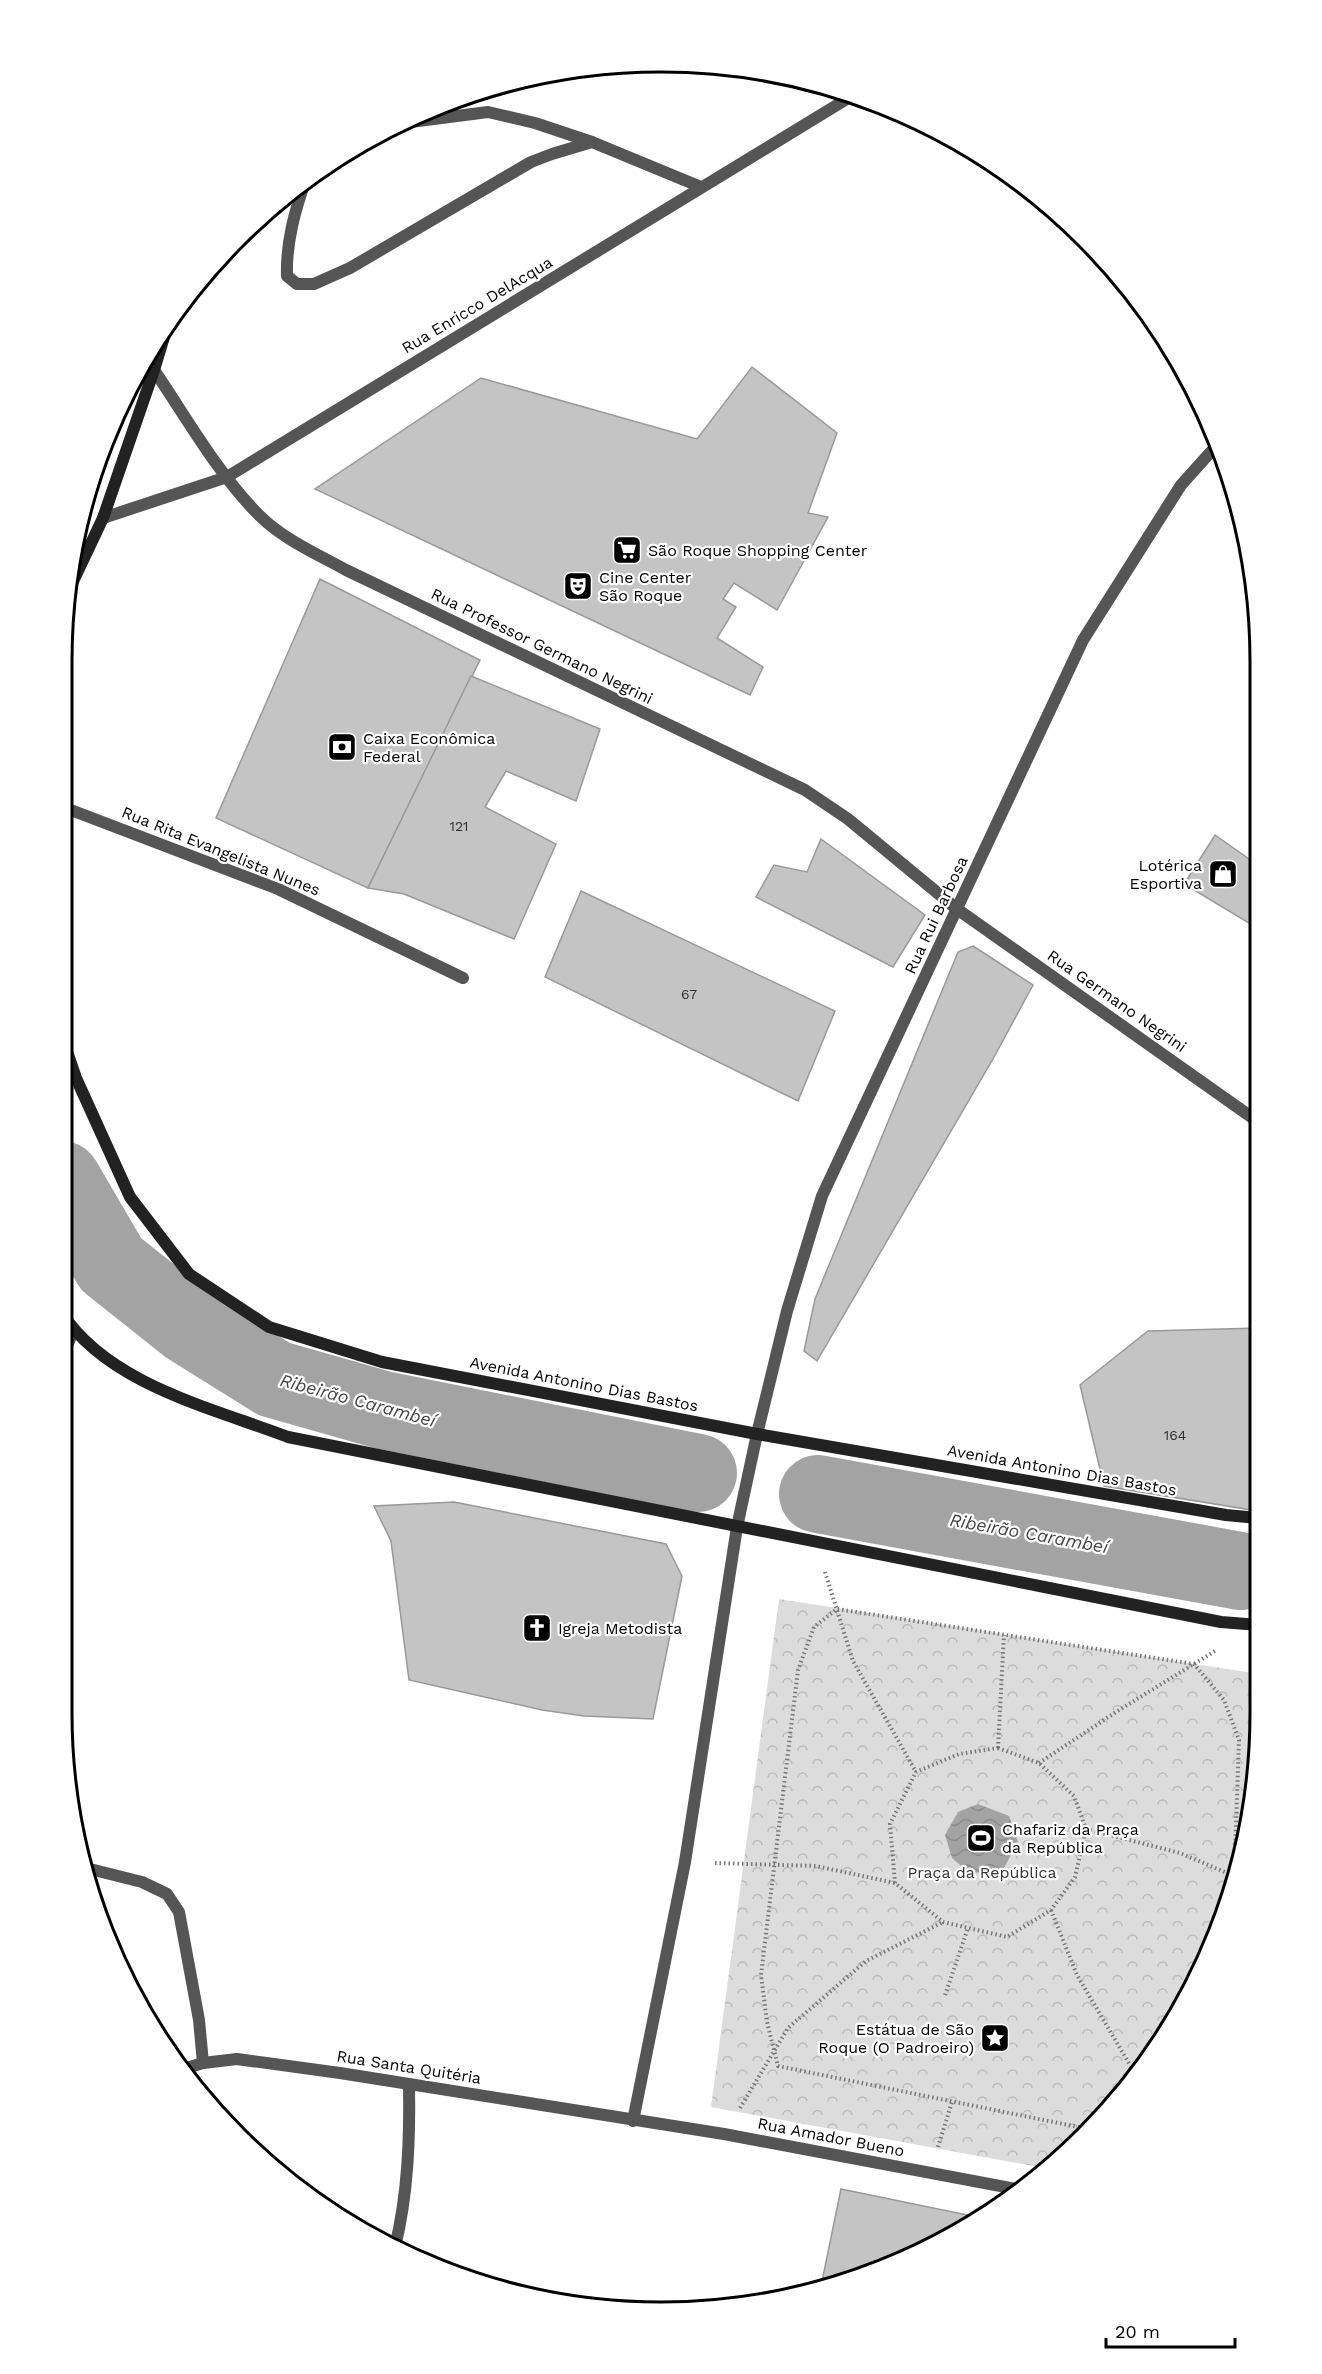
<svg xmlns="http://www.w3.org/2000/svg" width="1322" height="2374" font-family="'Work Sans',sans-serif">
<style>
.park{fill:url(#park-crowns)}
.water{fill:url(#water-waves)}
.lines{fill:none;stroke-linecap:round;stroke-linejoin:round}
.river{stroke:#a3a3a3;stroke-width:78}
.building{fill:#c4c4c4;stroke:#999;stroke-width:1.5}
.path{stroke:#777;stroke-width:4;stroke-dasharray:1.5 3;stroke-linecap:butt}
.service{stroke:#555;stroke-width:12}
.minor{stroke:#555;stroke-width:12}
.secondary{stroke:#222;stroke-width:12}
.labels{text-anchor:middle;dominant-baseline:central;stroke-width:4.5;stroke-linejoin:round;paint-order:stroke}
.number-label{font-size:14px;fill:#313131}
.street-label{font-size:16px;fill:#000;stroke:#fff}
.poi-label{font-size:16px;fill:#000;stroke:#fff;text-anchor:start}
.park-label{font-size:16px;fill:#333;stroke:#fff}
.water-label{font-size:18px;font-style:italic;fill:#444;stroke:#fff}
.rim{fill:none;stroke:#000;stroke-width:3}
</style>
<defs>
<pattern id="park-crowns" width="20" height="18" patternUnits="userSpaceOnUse" patternTransform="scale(1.5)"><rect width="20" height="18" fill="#dcdcdc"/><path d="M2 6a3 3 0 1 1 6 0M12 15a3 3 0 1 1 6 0" fill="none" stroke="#bbb"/></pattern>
<pattern id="water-waves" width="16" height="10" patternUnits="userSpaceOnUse" patternTransform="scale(1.5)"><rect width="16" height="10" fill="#a3a3a3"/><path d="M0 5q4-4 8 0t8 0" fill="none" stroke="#8b8b8b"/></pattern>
</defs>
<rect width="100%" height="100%" fill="#fff"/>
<path class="park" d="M779,1599L1259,1674V1752L1240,1869L1180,2012L1136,2078L1050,2169L711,2107Z"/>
<path class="water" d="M978,1804L1009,1816L1018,1842L1004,1868L970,1874L952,1858L945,1835L958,1812Z"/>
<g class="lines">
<g class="river">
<path d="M62,1180L111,1264L189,1326L274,1379L383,1410L698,1473"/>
<path d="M818,1494L1240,1571"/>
</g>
</g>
<g class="building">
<path d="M752,367L837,433L808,513L828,517L777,610L734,583L723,599L736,607L717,638L763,667L750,695L315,489L481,378L697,439Z"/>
<path d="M320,579L480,660L368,888L216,818Z"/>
<path d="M471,676L600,729L576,801L506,771L485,807L556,844L514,939L404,894L368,888Z"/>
<path d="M1215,835L1256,864L1257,928L1184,884Z"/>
<path d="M821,839L925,915L893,967L756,897L774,865L807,872Z"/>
<path d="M581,891L835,1011L798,1101L545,977Z"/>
<path d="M973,946L1033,985L993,1059L817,1361L804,1351L815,1299L958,952Z"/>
<path d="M1258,1328V1511L1104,1486L1080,1385L1148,1331Z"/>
<path d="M454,1502L666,1544L682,1576L653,1719L584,1716L542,1710L409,1680L391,1541L374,1506Z"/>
<path d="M841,2189L982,2218L891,2267L820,2291Z"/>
</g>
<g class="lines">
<g class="path">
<path d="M825,1572L853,1661L916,1772"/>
<path d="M998,1748L1039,1763L1074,1796L1086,1829L1075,1877L1051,1910L1007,1937L943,1922L895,1883L890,1824L916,1772L959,1754Z"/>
<path d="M998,1748L1004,1635"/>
<path d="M1039,1763L1116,1712L1215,1651"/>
<path d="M1086,1829L1180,1853L1234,1876"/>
<path d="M715,1863L816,1866L895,1883"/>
<path d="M1051,1910L1077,1975L1137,2077"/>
<path d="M945,1995L968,1928"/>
<path d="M740,2108L788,2028L866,1961L943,1922"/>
<path d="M1088,2129L778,2066L767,2022L761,1975L798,1670L814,1627L837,1609L1194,1664L1224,1700L1239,1740L1234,1883"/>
<path d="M938,2147L952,2102"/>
</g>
<g class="service">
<path d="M395,124L488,112L535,123L592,142"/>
<path d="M306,179C295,210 286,242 287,276L297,284H314L350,268L531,162L552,154L592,142L701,187"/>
<path d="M62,1355L74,1331"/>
<path d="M84,1869H90L142,1882L167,1894L179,1912L199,2020L203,2063"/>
</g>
<g class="minor">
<path d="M154,370C186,417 220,477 260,516C283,539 317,554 346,570L805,790L848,819L957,909L1257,1121"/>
<path d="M103,518L227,477L855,94"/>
<path d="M63,807L278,889L463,978"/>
<path d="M180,2070L203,2063L237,2059L340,2073L724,2134L1021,2190"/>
<path d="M633,2121L685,1862L737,1527L757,1434L787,1311L822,1196L1083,640L1181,485L1217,445"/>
<path d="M395,2247C408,2194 410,2139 409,2084"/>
</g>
<g class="secondary">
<path d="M68,592L103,518L154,370L167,327"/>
<path d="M62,1037L76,1078L130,1197L189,1274L269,1327L382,1362L757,1434L1226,1515L1258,1518"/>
<path d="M62,1313C108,1384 212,1408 288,1437L1221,1622L1259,1625"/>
</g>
</g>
<defs>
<g id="supermarket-square" transform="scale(1.5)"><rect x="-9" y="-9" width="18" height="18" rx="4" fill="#000" stroke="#fff"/><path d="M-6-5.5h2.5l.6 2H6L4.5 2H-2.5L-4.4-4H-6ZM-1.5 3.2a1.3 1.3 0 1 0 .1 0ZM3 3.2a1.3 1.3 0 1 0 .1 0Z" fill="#fff"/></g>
<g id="theatre-square" transform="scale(1.5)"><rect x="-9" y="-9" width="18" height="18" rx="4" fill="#000" stroke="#fff"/><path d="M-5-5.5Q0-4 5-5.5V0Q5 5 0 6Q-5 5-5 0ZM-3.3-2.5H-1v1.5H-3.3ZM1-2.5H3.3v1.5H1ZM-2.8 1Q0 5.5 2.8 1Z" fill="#fff"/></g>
<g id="bank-square" transform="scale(1.5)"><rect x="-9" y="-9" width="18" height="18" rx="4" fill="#000" stroke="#fff"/><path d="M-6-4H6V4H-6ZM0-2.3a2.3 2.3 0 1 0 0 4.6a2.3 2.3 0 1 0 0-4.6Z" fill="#fff"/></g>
<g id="shop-square" transform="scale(1.5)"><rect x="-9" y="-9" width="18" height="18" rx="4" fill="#000" stroke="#fff"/><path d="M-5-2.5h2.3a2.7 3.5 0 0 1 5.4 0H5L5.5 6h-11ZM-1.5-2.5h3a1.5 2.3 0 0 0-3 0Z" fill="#fff"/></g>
<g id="church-square" transform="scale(1.5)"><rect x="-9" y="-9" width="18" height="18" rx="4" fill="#000" stroke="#fff"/><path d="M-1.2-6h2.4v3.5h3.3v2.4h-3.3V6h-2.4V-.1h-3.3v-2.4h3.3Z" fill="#fff"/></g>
<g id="stadium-square" transform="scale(1.5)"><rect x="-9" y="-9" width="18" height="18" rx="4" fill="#000" stroke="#fff"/><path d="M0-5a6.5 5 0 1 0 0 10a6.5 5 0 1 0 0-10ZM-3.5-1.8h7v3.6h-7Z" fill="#fff"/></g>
<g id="sight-square" transform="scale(1.5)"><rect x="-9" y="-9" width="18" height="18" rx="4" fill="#000" stroke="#fff"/><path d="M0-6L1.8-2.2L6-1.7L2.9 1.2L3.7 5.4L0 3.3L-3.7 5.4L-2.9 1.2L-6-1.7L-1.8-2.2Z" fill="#fff"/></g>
</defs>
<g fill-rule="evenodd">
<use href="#supermarket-square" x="627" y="550"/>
<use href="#theatre-square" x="578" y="586"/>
<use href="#bank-square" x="342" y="747"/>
<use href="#shop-square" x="1223" y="874"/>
<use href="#church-square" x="537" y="1628"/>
<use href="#stadium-square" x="981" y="1838"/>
<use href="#sight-square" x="995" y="2038"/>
</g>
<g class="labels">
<g class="number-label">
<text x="459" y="826">121</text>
<text x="689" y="994">67</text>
<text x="1175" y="1435">164</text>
</g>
<g class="street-label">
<text transform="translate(477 305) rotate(-31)">Rua Enricco DelAcqua</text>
<text transform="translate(542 646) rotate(26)">Rua Professor Germano Negrini</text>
<text transform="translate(221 851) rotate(22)">Rua Rita Evangelista Nunes</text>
<text transform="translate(936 915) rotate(-65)">Rua Rui Barbosa</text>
<text transform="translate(1117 1001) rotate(35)">Rua Germano Negrini</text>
<text transform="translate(584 1384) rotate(11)">Avenida Antonino Dias Bastos</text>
<text transform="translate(1062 1470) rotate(10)">Avenida Antonino Dias Bastos</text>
<text transform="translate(409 2067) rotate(9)">Rua Santa Quitéria</text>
<text transform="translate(831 2137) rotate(11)">Rua Amador Bueno</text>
</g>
<g class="poi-label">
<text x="648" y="550">São Roque Shopping Center</text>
<text x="599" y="577">Cine Center<tspan x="599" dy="18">São Roque</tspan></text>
<text x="363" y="738">Caixa Econômica<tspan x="363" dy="18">Federal</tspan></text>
<text x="1202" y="865" text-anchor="end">Lotérica<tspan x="1202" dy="18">Esportiva</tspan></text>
<text x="558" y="1628">Igreja Metodista</text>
<text x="1002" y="1829">Chafariz da Praça<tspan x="1002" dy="18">da República</tspan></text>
<text x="974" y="2029" text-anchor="end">Estátua de São<tspan x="974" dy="18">Roque (O Padroeiro)</tspan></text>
</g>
<g class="park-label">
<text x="982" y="1872">Praça da República</text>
</g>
<g class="water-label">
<text transform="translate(358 1400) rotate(15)">Ribeirão Carambeí</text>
<text transform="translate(1029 1533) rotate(10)">Ribeirão Carambeí</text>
</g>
</g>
<path d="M0 0H1322V2374H0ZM661 72H661A589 589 0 0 1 1250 661V1713A589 589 0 0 1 661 2302H661A589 589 0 0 1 72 1713V661A589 589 0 0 1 661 72Z" fill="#fff" fill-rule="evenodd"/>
<path class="rim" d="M661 72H661A589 589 0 0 1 1250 661V1713A589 589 0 0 1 661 2302H661A589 589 0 0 1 72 1713V661A589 589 0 0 1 661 72Z"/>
<path d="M1106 2338v9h129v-9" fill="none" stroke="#000000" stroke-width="3"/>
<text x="1115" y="2338" font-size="18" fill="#000000" stroke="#ffffff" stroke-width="4.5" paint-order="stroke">20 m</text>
</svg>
